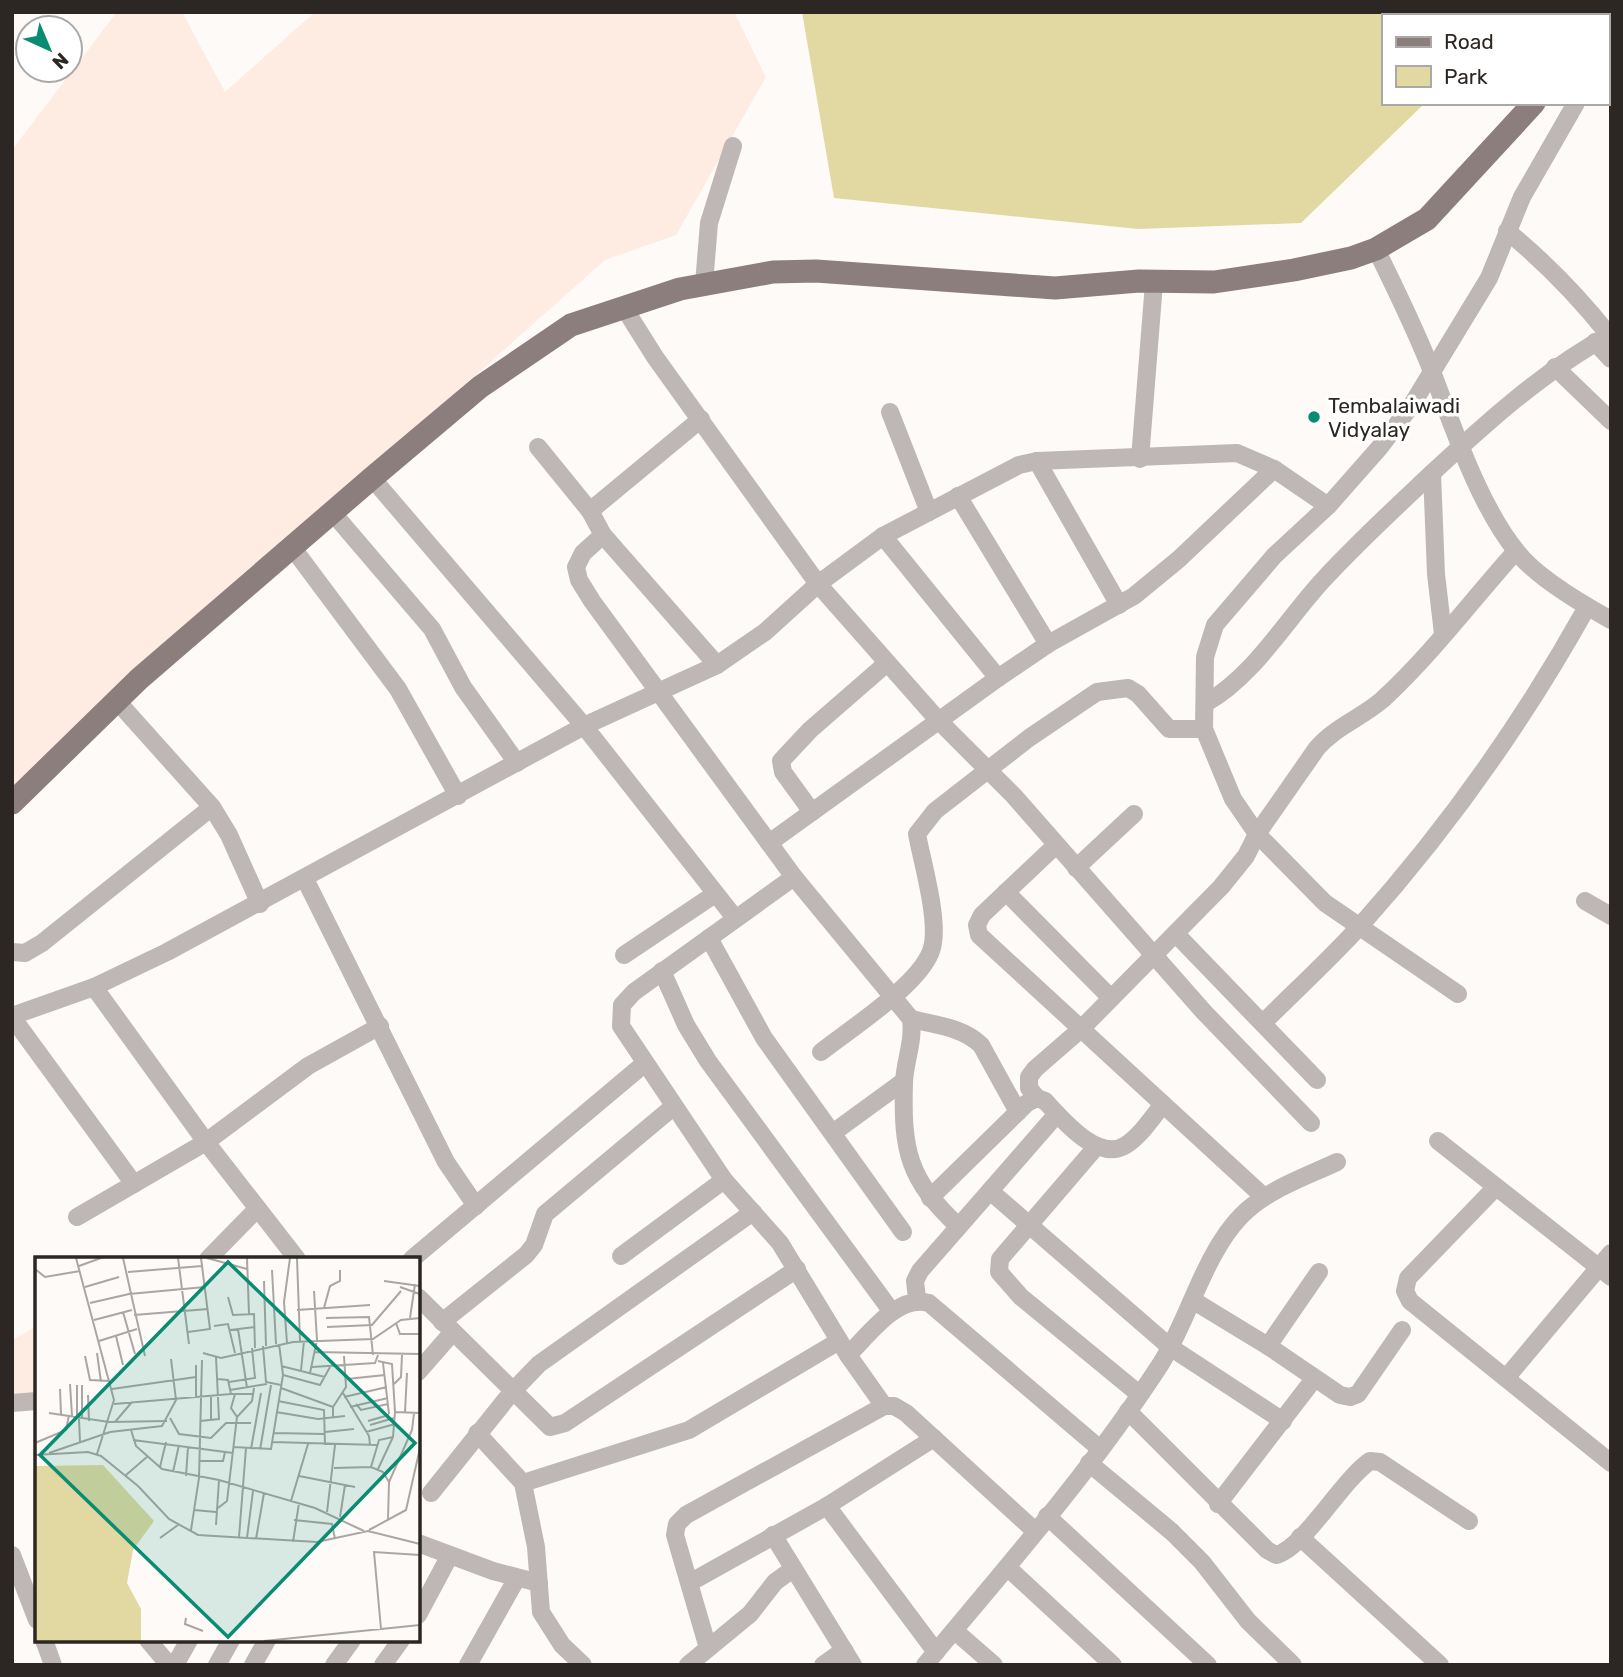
<svg xmlns="http://www.w3.org/2000/svg" width="1623" height="1677" font-family="Rubik,sans-serif">
<style>
.built{fill:#feebe1}
.green{fill:#e2d9a2}
.lines{fill:none;stroke-linecap:round;stroke-linejoin:round}
.minor{stroke:#bfb7b5;stroke-width:18}
.major{stroke:#8c7e7c;stroke-width:23}
.poi-dot{fill:#098c72;stroke:#fff;stroke-width:2.5}
.labels{text-anchor:middle;dominant-baseline:central;stroke-width:7;stroke-linejoin:round;paint-order:stroke}
.poi-label{font-size:21px;fill:#2d2723;stroke:#fff;text-anchor:start}
.inset-road{fill:none;stroke:#aaa6a3;stroke-width:2}
.view{fill:#098c72;fill-opacity:0.15;stroke:#098c72;stroke-width:3.5}
.inset-edge{fill:none;stroke:#2d2723;stroke-width:3.5}
</style>
<rect width="100%" height="100%" fill="#fdfaf8"/>
<g class="built">
<path d="M117,12H182L225,92L315,12H734L766,77L676,235L605,260L12,787V150Z"/>
<path d="M37,1326V1397H12V1340Z"/>
</g>
<path class="green" d="M802,12H1517L1514,16H1383V103H1425L1301,223L1138,229L834,198Z"/>
<g class="lines">
<g class="minor">
<path d="M1507,231C1546,263 1578,296 1609,335"/>
<path d="M1376,249C1395,288 1415,328 1431,369C1453,426 1478,504 1517,552C1537,578 1582,604 1611,620"/>
<path d="M704,284L709,223L733,146"/>
<path d="M623,306L655,357L818,584L938,720L1014,796L1203,1011L1311,1123"/>
<path d="M1595,342L1611,359"/>
<path d="M1555,367L1611,421"/>
<path d="M890,412L929,512"/>
<path d="M538,447L590,511L603,535L717,665"/>
<path d="M1140,459L1154,283"/>
<path d="M1037,461L1119,605"/>
<path d="M1432,473L1436,574L1443,634"/>
<path d="M372,478L584,726L735,918"/>
<path d="M958,496L1048,644"/>
<path d="M590,511L701,419"/>
<path d="M332,512L432,629L463,687L517,763"/>
<path d="M603,535L583,553L576,567L579,580L592,601L794,877L911,1019C914,1042 905,1060 904,1082C902,1151 908,1179 958,1226"/>
<path d="M883,536L998,678"/>
<path d="M292,547L398,689L458,796"/>
<path d="M117,701L212,807L229,835L260,904"/>
<path d="M1206,703C1254,676 1286,620 1323,580C1357,543 1394,509 1430,475C1486,423 1543,371 1611,334"/>
<path d="M812,812L783,772L781,761L810,730L887,663"/>
<path d="M769,843L998,678L1048,644L1134,596L1179,559L1274,469"/>
<path d="M1056,845L982,915L977,925L979,935L1264,1197"/>
<path d="M1076,868L1134,814"/>
<path d="M794,877L634,992L622,1005L621,1026L724,1180L780,1243L848,1355L884,1406"/>
<path d="M305,879L446,1162L476,1206"/>
<path d="M1006,892L1111,998"/>
<path d="M1585,901L1611,916"/>
<path d="M1176,934L1317,1080"/>
<path d="M709,938L764,1038L903,1232"/>
<path d="M12,952L25,953L42,943L212,807"/>
<path d="M624,955L715,894"/>
<path d="M662,971L686,1025L708,1061L892,1312"/>
<path d="M94,987L206,1142L297,1259"/>
<path d="M1458,994L1325,903L1257,834L1233,799L1204,729L1205,657L1215,625L1274,556L1328,506L1380,447L1413,403L1489,278L1522,197L1576,103"/>
<path d="M12,1016L94,987L167,952L584,726L717,665L765,632L818,584L883,536L1019,465L1037,461L1237,453L1274,469L1328,506"/>
<path d="M12,1017L134,1184"/>
<path d="M911,1019C936,1025 962,1027 981,1045L1018,1112"/>
<path d="M1263,1023C1295,991 1329,960 1360,926C1447,829 1524,720 1587,607"/>
<path d="M821,1052C850,1029 919,985 931,951C941,925 922,862 917,834L935,811L1029,738L1097,692L1128,688L1138,694L1169,729H1204"/>
<path d="M1037,1098L1029,1088V1077L1035,1069L1081,1029L1221,887L1246,856L1257,834L1317,748C1335,727 1361,718 1382,700C1431,655 1472,600 1516,551"/>
<path d="M834,1132L904,1081"/>
<path d="M1438,1141L1611,1277"/>
<path d="M1096,1147L1000,1259L999,1272L1021,1297L1139,1394"/>
<path d="M1496,1187L1408,1278L1405,1291L1410,1301L1611,1463"/>
<path d="M990,1191L1170,1347L1283,1421"/>
<path d="M930,1198L1027,1103L1037,1098L1045,1101C1062,1119 1098,1163 1126,1145C1141,1135 1152,1118 1163,1104"/>
<path d="M77,1217L206,1142L308,1066L380,1026"/>
<path d="M621,1256L724,1180"/>
<path d="M208,1259L256,1210"/>
<path d="M412,1259L644,1064"/>
<path d="M418,1297L550,1427L565,1423L797,1269"/>
<path d="M917,1299L915,1281L920,1271L1057,1114"/>
<path d="M1194,1301L1268,1346L1340,1395L1350,1397L1358,1394L1402,1330"/>
<path d="M442,1322L526,1255L534,1245L545,1214L673,1107"/>
<path d="M1268,1346L1319,1272"/>
<path d="M848,1355C869,1335 897,1294 929,1303L1099,1448"/>
<path d="M418,1372L452,1333"/>
<path d="M1506,1378L1611,1253"/>
<path d="M12,1403L37,1401"/>
<path d="M1128,1411L1267,1550L1276,1555C1304,1548 1341,1481 1370,1461L1380,1462L1469,1521"/>
<path d="M477,1433L523,1483L536,1547L541,1612L562,1645L583,1665"/>
<path d="M1089,1463L1172,1532L1202,1562L1248,1621L1293,1665"/>
<path d="M523,1483L689,1430L839,1341"/>
<path d="M431,1493L512,1392L539,1364L753,1212"/>
<path d="M1218,1504L1314,1379"/>
<path d="M827,1506L936,1652"/>
<path d="M1047,1516L1208,1665"/>
<path d="M773,1535L853,1665"/>
<path d="M1300,1537L1440,1665"/>
<path d="M418,1543L493,1571L539,1583"/>
<path d="M12,1555L37,1620"/>
<path d="M1007,1567L1113,1665"/>
<path d="M691,1582L827,1506L934,1438"/>
<path d="M418,1615L450,1555"/>
<path d="M955,1631L994,1665"/>
<path d="M44,1640L53,1665"/>
<path d="M148,1640L169,1665"/>
<path d="M708,1648L675,1535L677,1524L686,1515L884,1406H894L906,1413L1035,1531"/>
<path d="M175,1665L189,1640"/>
<path d="M217,1665L231,1640"/>
<path d="M253,1665L267,1640"/>
<path d="M334,1665L352,1640"/>
<path d="M383,1665L401,1640"/>
<path d="M468,1665L517,1578"/>
<path d="M688,1665L750,1614L775,1582L793,1569"/>
<path d="M823,1665L844,1650"/>
<path d="M925,1665C1006,1568 1091,1471 1160,1365C1189,1319 1204,1254 1241,1216C1266,1190 1305,1177 1337,1162"/>
</g>
<g class="major">
<path d="M1607,21L1611,16"/>
<path d="M12,803L139,679L372,478L480,387L571,325L680,289L773,272L816,271L1055,288L1139,281L1214,282L1294,270L1351,258L1376,249L1427,219L1534,103"/>
</g>
</g>
<circle class="poi-dot" cx="1314" cy="417" r="7"/>
<g class="labels">
<g class="poi-label">
<text x="1328" y="405">Tembalaiwadi<tspan x="1328" dy="24">Vidyalay</tspan></text>
</g>
</g>
<g transform="translate(35 1257)">
<rect width="385" height="385" fill="#fdfaf8"/>
<path d="M68,208L119,264L98,293L92,326L106,352V384H0V209Z" fill="#e2d9a2"/>
<path class="inset-road" d="M41,1L79,143L62,197M88,1L110,99M143,1L154,87M172,1L212,12M212,1L214,57M262,1L265,84M44,9L66,1M0,12L10,20L45,14M237,13L241,87M93,15L167,9M229,24L231,89M349,24L385,29M50,30L84,20M365,30L385,37M193,40L198,58L219,57L220,91M55,46L94,37L170,30M289,51L295,29L305,24V13M262,53L335,48M88,55L100,97M99,58L173,52M291,61L334,60L338,98M375,61L380,27M59,63L97,53M361,66L365,77H385M179,69L193,67L200,96M292,70L337,68L366,34M203,72L212,131M195,73L220,70M153,75L175,72L166,1M81,79L88,108M64,84L102,72M252,86L249,45L255,1M244,87L248,118L285,128L295,110M228,89L231,125L246,128M280,95L385,97M62,96L66,125M168,96L186,101L258,85L338,82L366,63L385,61M50,99L55,123L75,124M343,104L357,107L360,155M348,106L354,157M161,108V140M246,109L290,120M277,110L340,106L343,98M266,113L269,84M275,116L282,83L279,34M182,122L193,123L196,137H219M312,122L350,118M194,125L220,121L217,91M35,127L37,159M359,127L366,120L367,98M42,128V161M246,131L298,150M25,132L26,157M77,132L161,120M195,133L232,127M308,136L334,179L335,188M200,137L196,151L202,160M53,138L54,164M176,140V164M309,140L352,130M243,144L289,153L290,188M79,147L196,137M321,147L326,153L353,147M315,150L353,141M241,155L283,162L310,159M370,155L372,116M14,156L74,165L132,164M135,161L144,177L176,181L191,166H216M298,161V150L311,130L309,99M44,162L45,185M47,162V128M165,164L184,162L181,100M333,164L354,158M80,165L97,145M335,168L359,161M96,173L101,189L127,212L184,223L280,251L329,274M290,175L319,172M331,175L360,167M239,176L289,177M98,183L198,196M237,185L343,188M0,186L31,173L34,158M199,190L236,192L248,118M216,192L226,136M225,193L236,128M14,196L75,175L127,169L141,143L136,102M0,198L53,195L66,199L103,229L134,262L163,278L282,285L333,274L385,287M165,204H188L190,195M125,210L131,185M336,210L344,183L358,180M299,211L336,210L348,215L354,225L353,262M343,212L358,180L360,155L385,156M138,215L144,188M91,218L113,199M151,219L153,190M264,219L320,230M354,225L377,173L379,156M256,244L273,187M183,251L192,244L202,160L217,144L219,131M159,253L181,255M292,255L300,188M305,260L310,228M259,263L297,267L300,282M181,268L184,223M156,273L164,221L167,103M334,273L371,253L385,191M204,280L211,191M125,281L143,268M212,281L218,234M221,282L229,236M258,285L264,246M151,361L150,367L168,374M346,372L339,295L385,298M229,384L385,368"/>
<path class="view" d="M193,5L380,186L193,380L5,198Z"/>
<rect width="385" height="385" class="inset-edge"/>
</g>
<rect width="1623" height="1677" fill="none" stroke="#2d2723" stroke-width="28"/>
<rect x="1382" y="14" width="228" height="91" fill="#ffffff" stroke="#aba9a7" stroke-width="2"/>
<rect x="1396" y="37" width="35" height="10" fill="#8c7e7c" stroke="#aba9a7" stroke-width="2"/>
<text x="1444" y="49" font-size="21" fill="#2d2723">Road</text>
<rect x="1396" y="66" width="35" height="21" fill="#e2d9a2" stroke="#aba9a7" stroke-width="2"/>
<text x="1444" y="84" font-size="21" fill="#2d2723">Park</text>
<g transform="translate(49 49) rotate(136)"><circle r="33" fill="#ffffff" stroke="#aba9a7" stroke-width="2"/>
<path d="M0-5L12 26L0 18L-12 26Z" fill="#098c72"/>
<text y="-10" font-size="19" font-weight="bold" text-anchor="middle" fill="#2d2723">N</text>
</g>
</svg>
